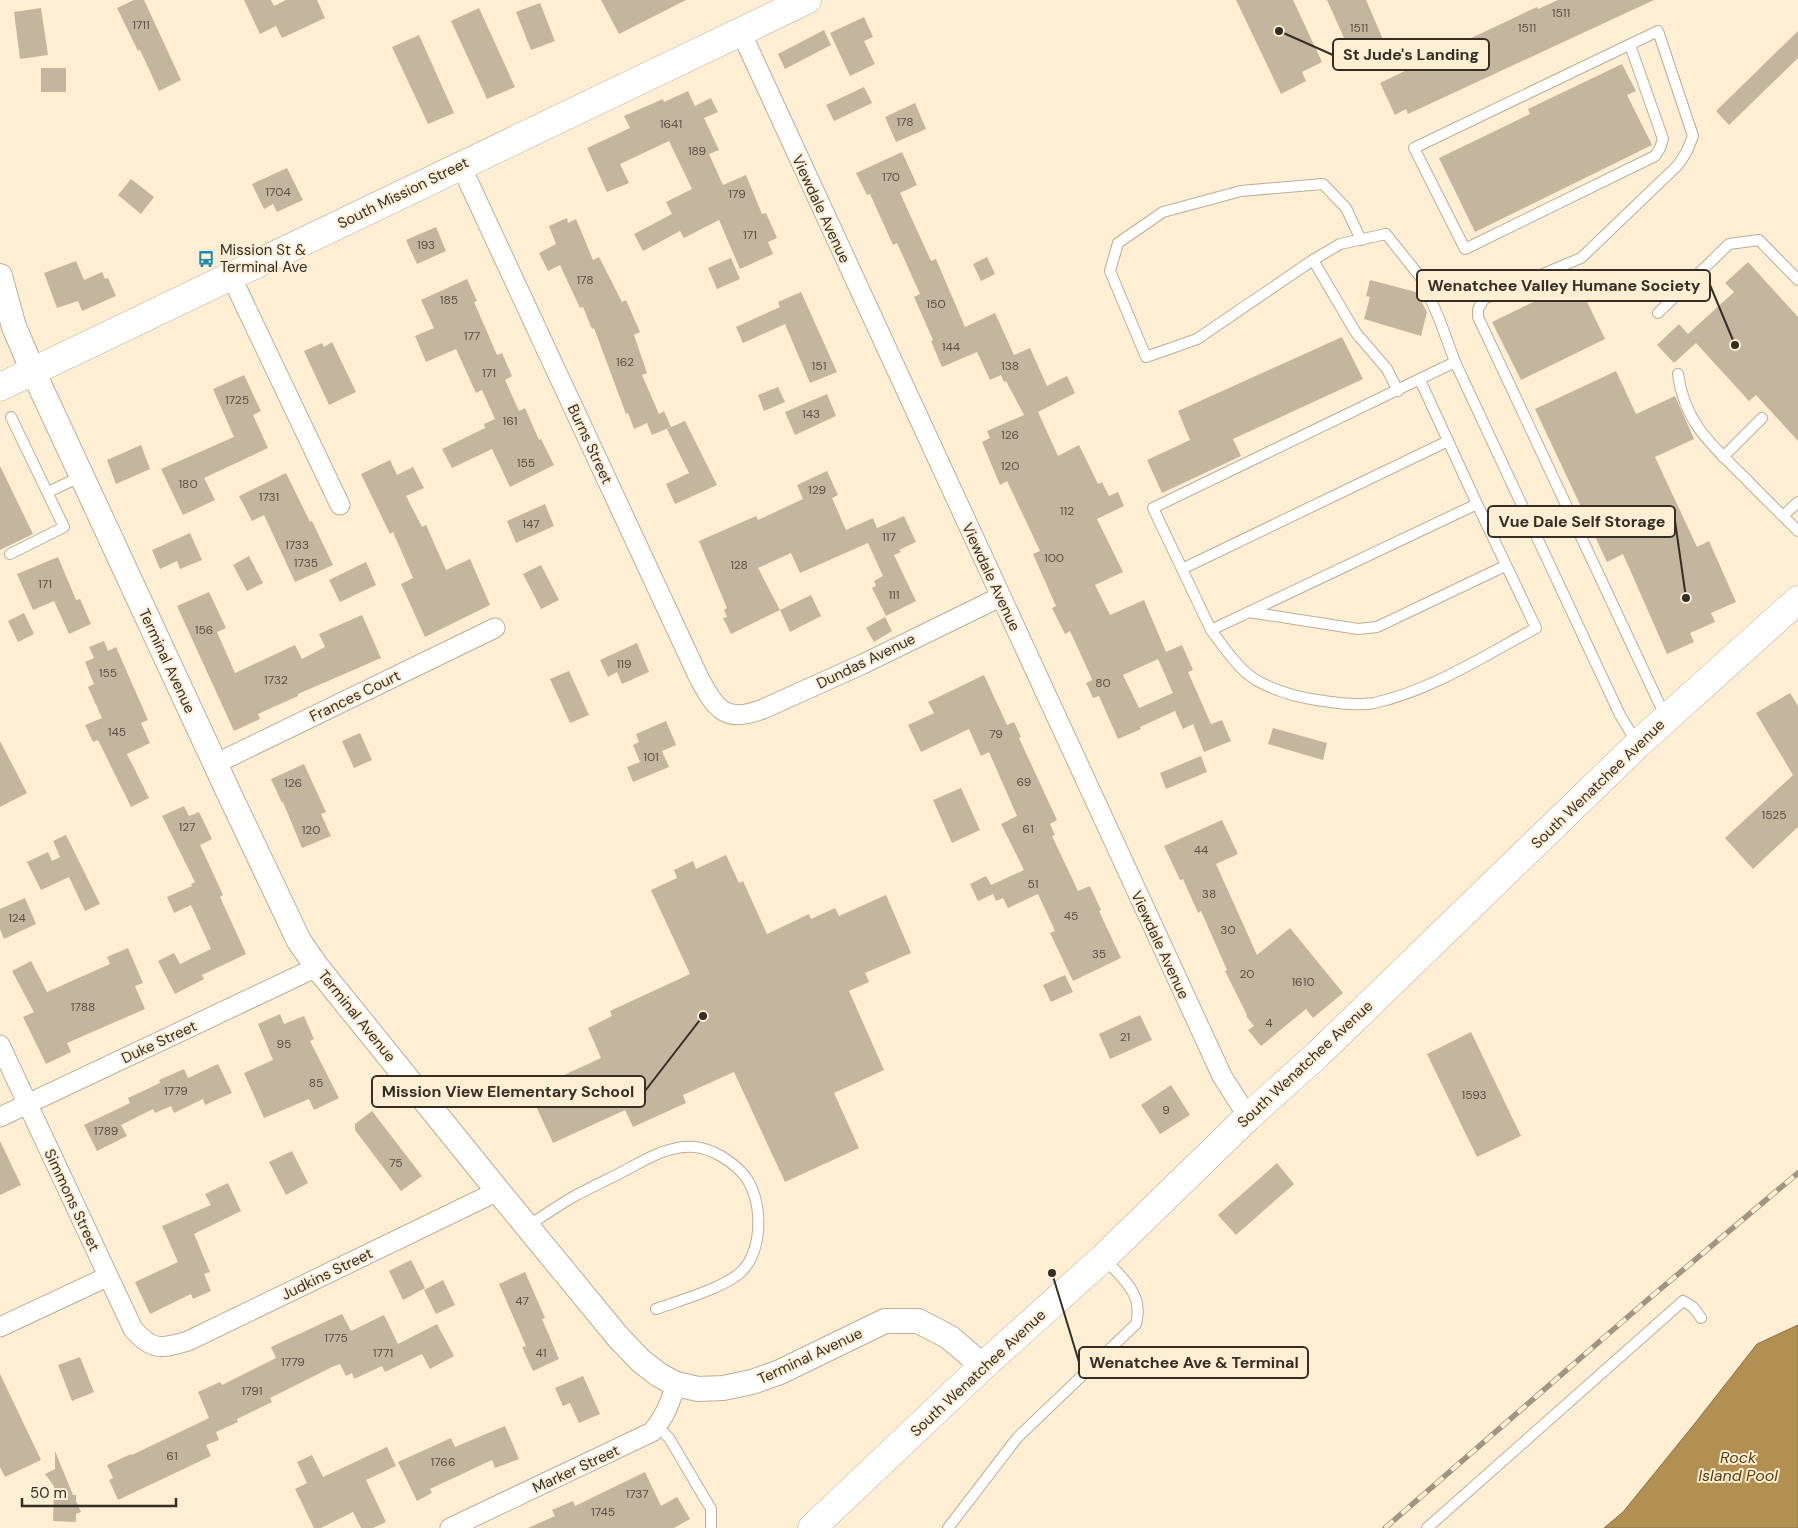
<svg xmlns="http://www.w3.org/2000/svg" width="1798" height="1528" font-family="'DM Sans',sans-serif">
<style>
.water{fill:#b29052;stroke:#8c7344}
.building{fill:#c4b69e;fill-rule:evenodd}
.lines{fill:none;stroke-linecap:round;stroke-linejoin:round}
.service-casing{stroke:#bcae96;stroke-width:12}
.minor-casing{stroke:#bcae96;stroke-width:21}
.tertiary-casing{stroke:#bcae96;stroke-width:26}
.secondary-casing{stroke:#bcae96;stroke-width:29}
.service{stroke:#fff;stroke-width:10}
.minor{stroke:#fff;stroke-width:19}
.tertiary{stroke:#fff;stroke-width:24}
.secondary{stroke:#fff;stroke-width:28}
.rail-casing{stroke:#a09583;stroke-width:5.5}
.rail{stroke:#fdeed4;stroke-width:4;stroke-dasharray:11;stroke-linecap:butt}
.labels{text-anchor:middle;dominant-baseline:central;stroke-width:4;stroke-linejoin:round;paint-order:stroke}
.number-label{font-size:12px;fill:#585043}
.street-label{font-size:15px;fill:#342e25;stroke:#fdeed4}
.poi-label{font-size:15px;fill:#342e25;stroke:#fdeed4;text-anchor:start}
.water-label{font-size:16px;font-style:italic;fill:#573f0d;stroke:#fdeed4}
.leader{fill:none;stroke:#342e25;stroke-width:2}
.callout-dot{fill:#342e25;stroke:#fdeed4;stroke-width:2}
.callout{fill:#fdeed4;stroke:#342e25;stroke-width:2}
.callout-label{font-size:16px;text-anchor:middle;font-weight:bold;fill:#342e25}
</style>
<rect width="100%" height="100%" fill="#fdeed4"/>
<path class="water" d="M1798,1325V1528H1604L1623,1512L1692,1427L1757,1344Z"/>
<g class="building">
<path d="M134,0H144L181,80L159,91L140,50L138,51L117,8Z"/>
<path d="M244,0H271L274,6L286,0H317L325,18L282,38L276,26L260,34Z"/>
<path d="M601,0H686L619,34Z"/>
<path d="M1236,0H1293L1322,62L1302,72L1306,81L1281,94Z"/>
<path d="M1327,0H1366L1385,44L1353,58Z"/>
<path d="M1558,0H1654L1408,114L1406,109L1395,115L1380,83L1407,70L1406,67L1468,38L1469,39L1537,7L1538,9Z"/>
<path d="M540,3L555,41L531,50L516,12Z"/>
<path d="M41,8L48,55L20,59L14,12Z"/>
<path d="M479,8L515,87L487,99L451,21Z"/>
<path d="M864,17L873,37L864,41L875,64L850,76L830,33Z"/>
<path d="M824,30L831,45L785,69L778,54Z"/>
<path d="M1798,31V58L1729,125L1716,111Z"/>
<path d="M419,35L454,113L428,124L392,47Z"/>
<path d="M1622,64L1636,91L1627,95L1652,145L1475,232L1439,158L1530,114L1528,109Z"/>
<rect x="41" y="68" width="25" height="24"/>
<path d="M864,87L872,103L834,121L826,105Z"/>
<path d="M688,91L695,106L711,98L718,112L704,118L719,150L709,154L723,185L746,175L762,214L766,213L777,238L768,242L773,254L740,269L719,220L684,238L680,231L643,251L634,234L672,214L666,202L692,189L669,141L620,164L629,183L607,192L587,148L630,128L624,116L663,99L664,102Z"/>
<path d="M915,103L926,129L896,142L885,117Z"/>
<path d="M902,152L917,185L900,193L931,261L936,259L965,327L995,313L1014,355L1030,348L1047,386L1067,376L1075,393L1038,412L1058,456L1079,445L1098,484L1102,482L1109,496L1118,492L1124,506L1097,519L1123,572L1095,585L1110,615L1144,600L1166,652L1182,645L1193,670L1188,672L1211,724L1222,720L1231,741L1204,752L1193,724L1183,729L1175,711L1140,727L1141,729L1118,739L1099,696L1093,698L1086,683L1092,680L1091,677L1070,631L1065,634L1052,608L1056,606L1033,554L1040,551L1007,481L1000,485L982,442L990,438L987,431L1024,415L1006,381L1004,382L1001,375L990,380L977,352L942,367L931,341L933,340L914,297L920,294L897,243L893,245L870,194L867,195L856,173ZM1158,659L1173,693L1139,708L1123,675Z"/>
<path d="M287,168L303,200L277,212L273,204L264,209L252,184Z"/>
<path d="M131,179L154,197L141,214L118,195Z"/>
<path d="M567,218L568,223L576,219L593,260L599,257L622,302L626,300L640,332L634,335L647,373L642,375L659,414L664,411L671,427L652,435L647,423L634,429L628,413L626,414L594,328L592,329L583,307L580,308L560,265L548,271L539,253L556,244L549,226Z"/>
<path d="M436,227L446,251L417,264L406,240Z"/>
<path d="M987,257L995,274L981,281L973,264Z"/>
<path d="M731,258L740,279L717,289L708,268Z"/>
<path d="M76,261L84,280L102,272L105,279L108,278L116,296L82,311L78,301L57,308L44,273Z"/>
<path d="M1748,262L1798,317V441L1756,395L1749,401L1696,343L1674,363L1657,345L1679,324L1688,334L1734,292L1725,283Z"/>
<path d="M467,279L477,301L474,302L497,355L502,353L512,376L505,380L519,411L525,408L539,440L541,439L554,465L510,487L492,449L452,468L442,449L485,428L484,424L495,419L482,390L476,393L456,349L426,362L415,336L434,328L421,300Z"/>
<path d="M1370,280L1416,292L1427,312L1421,336L1364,319L1370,297L1366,296Z"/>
<path d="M1577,281L1605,339L1521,380L1492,322Z"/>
<path d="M801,292L837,372L810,383L785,324L743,343L736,327L780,307L778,302Z"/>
<path d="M1342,337L1363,379L1233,439L1241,456L1162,493L1147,460L1190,440L1178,411Z"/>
<path d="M332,342L356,392L329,405L304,351L322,343L324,347Z"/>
<path d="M1616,371L1636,414L1675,396L1694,439L1655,457L1697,547L1709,541L1736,602L1711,613L1715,622L1690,633L1694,642L1667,654L1623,554L1607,562L1535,409Z"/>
<path d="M244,375L261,411L253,415L268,448L204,478L215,500L183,515L161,469L234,437L213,389Z"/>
<path d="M778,387L785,402L764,411L758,395Z"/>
<path d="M827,394L836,416L795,435L785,412Z"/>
<path d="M685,421L717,485L675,504L666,484L689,473L667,429Z"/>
<path d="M141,445L150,469L116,484L107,460Z"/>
<path d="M390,460L397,475L413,467L424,488L406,496L422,527L426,525L446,570L470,559L490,605L425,637L401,584L413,578L393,532L390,534L361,474Z"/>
<path d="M0,466L33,534L0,550Z"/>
<path d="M827,471L838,495L832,498L846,530L873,518L877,528L904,516L916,542L899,550L901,552L894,555L916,601L886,616L872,588L876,586L874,581L883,576L868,543L800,573L791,553L758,568L780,610L731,634L723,618L727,617L724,610L727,608L699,541L756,516L758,520L803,499L797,485Z"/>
<path d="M286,473L310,522L312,521L333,565L295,582L264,515L252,521L239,496Z"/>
<path d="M545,504L554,526L516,543L507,521Z"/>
<path d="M190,533L202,560L180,569L177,561L160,569L152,550Z"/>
<path d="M249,556L263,583L247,591L233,565Z"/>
<path d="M58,557L76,600L80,599L91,624L69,634L54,601L33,610L17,574Z"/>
<path d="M366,562L376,585L340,602L329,580Z"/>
<path d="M541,565L559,600L541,609L523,574Z"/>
<path d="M209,592L226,628L217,632L235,673L295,645L302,659L325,647L319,634L362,615L381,658L298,694V696L258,714L260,719L234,731L177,606Z"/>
<path d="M811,595L821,616L790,632L780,610Z"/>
<path d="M24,613L34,634L18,642L8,621Z"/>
<path d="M885,617L892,631L874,642L866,628Z"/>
<path d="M104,641L108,651L116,647L148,720L141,723L150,743L127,754L149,798L131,807L98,740L93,742L85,725L102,718L88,687L94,684L85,662L94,658L89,647Z"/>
<path d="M637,643L649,672L622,684L617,672L608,677L600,660Z"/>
<path d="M569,671L589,715L570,723L550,679Z"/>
<path d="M984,675L1007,725L1014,722L1021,737L1019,738L1057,820L1050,824L1055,835L1052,836L1078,891L1090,886L1101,910L1099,911L1121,958L1073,981L1050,933L1055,931L1038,894L1008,908L1003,898L996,901L993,894L978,901L970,884L986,876L991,885L1024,870L1001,824L1017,816L989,752L981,756L969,729L921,752L908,725L934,713L928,702Z"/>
<path d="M1790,693L1798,706V827L1753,869L1725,838L1793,775L1756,713Z"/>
<path d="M666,721L676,745L662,751L669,767L633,782L627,767L640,762L633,745L639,742L636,734Z"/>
<path d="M1273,728L1327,743L1323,760L1268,744Z"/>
<path d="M360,733L372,760L354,768L342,741Z"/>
<path d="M0,741L27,793L0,807Z"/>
<path d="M1201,756L1207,772L1166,789L1160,773Z"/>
<path d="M304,764L326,812L321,814L331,836L302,848L283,802L282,803L271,779Z"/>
<path d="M961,788L980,830L952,843L933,800Z"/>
<path d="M184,806L189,816L199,812L212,839L200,845L223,895L220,897L246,954L202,975L204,979L175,994L158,961L174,953L180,964L211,949L191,905L174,913L167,897L192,886L191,884L195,882L162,816Z"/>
<path d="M1222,820L1238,854L1216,864L1257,955L1290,928L1343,993L1313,1018L1306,1009L1261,1046L1248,1030L1254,1026L1246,1016L1247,1015L1225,971L1227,970L1201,911L1198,913L1183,879L1180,880L1164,846Z"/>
<path d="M66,835L100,904L85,911L69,877L41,890L27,862L48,852L52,861L60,857L53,841Z"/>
<path d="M726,855L739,883L743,881L767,934L809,914L811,919L835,908L839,916L886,895L911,953L865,973L869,982L849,991L884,1070L834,1093L859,1148L785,1182L734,1072L683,1095L686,1103L633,1127L625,1110L553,1143L529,1091L601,1058L588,1028L612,1016L610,1011L690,974L651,890L677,878L674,870L693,861L696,869Z"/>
<path d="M25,898L36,924L4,939L0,929V909Z"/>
<path d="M128,948L143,983L135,986L145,1009L67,1043L71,1052L46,1064L23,1017L34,1012L12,971L31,961L47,992L110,964L107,957Z"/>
<path d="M1065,975L1073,992L1051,1002L1043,985Z"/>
<path d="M280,1014L284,1024L304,1016L314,1039L310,1041L339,1098L314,1110L309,1099L264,1118L244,1073L273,1060L258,1024Z"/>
<path d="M1140,1015L1152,1040L1110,1059L1099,1034Z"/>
<path d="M1471,1032L1521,1136L1477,1157L1427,1054Z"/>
<path d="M218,1064L232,1093L205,1105L203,1099L174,1113L171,1106L155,1113L153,1109L121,1125L127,1136L97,1151L84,1125L130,1103L128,1098L160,1083L159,1080L184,1069L188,1078Z"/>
<path d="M1171,1085L1190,1115L1160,1134L1141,1105Z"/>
<path d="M372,1111L422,1176L401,1191L355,1130V1124Z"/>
<path d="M0,1141L21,1185L0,1195Z"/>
<path d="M292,1151L308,1183L286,1195L269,1162Z"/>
<path d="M1277,1163L1294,1184L1236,1235L1218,1215Z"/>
<path d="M228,1183L241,1211L194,1234L210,1272L204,1274L211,1291L193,1299L191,1294L150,1314L135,1282L178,1262L162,1226L211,1205L205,1194Z"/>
<path d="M411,1260L425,1288L403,1300L389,1271Z"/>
<path d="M525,1272L545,1318L542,1319L559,1359L533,1371L522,1347L526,1346L499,1284Z"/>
<path d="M443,1280L455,1305L436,1314L424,1290Z"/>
<path d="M342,1314L351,1331L384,1315L398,1344L437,1324L454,1356L430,1369L422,1354L385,1372L382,1366L354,1379L352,1373L346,1376L340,1364L332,1367L270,1398L272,1402L237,1419L238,1422L216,1432L219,1440L206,1445L211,1456L118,1500L109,1480L113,1478L107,1465L131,1454L132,1455L209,1418L198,1392L220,1382L222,1385L276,1358L271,1347Z"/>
<path d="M80,1357L94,1392L72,1401L58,1365Z"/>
<path d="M0,1374L41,1460L5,1477L0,1467Z"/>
<path d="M583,1376L600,1414L579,1423L570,1403L563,1406L555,1388Z"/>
<path d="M505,1426L519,1459L495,1468L492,1460L430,1489L432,1493L417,1501L398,1462L451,1438L455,1447Z"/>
<path d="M387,1447L396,1466L366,1480L386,1522L373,1528H361L353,1512L321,1528H314L295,1489L307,1483L297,1462L312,1455L323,1477Z"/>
<path d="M55,1451L73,1495H76V1501L81,1512L76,1514V1522L53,1521L54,1486L45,1474L55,1469Z"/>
<path d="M645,1472L661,1506L677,1497L690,1519L674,1528H528L555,1516L552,1510L573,1501L575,1506Z"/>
</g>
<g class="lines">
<g class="service-casing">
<g id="service">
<path d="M1630,45L1663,139L1660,148L1655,156L1465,249L1414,148L1658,31L1693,136L1687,151L1678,165L1581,258L1484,299L1478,309V317L1666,718"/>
<path d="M1313,260L1197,339L1146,357L1110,271L1118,243L1163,212L1241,191L1323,184L1346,208L1361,240"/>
<path d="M1658,313L1729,244L1759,240L1798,280"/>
<path d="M1678,374C1684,421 1711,445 1743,476C1761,495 1780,513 1798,531"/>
<path d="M1420,380L1477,504L1211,630L1153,508L1455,362L1620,715L1637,743"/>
<path d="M1398,391L1387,369L1356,333L1313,260L1340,244L1386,234L1422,279L1440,321L1455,362"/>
<path d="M1723,457L1762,418"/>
<path d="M48,492L82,476"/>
<path d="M1783,516L1798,502"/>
<path d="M10,554L64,527L11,417"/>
<path d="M1182,569L1448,441"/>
<path d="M1249,612L1358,629L1377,627L1505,566"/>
<path d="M1211,630C1223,646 1239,670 1256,680C1275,691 1297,697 1317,700C1335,703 1357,706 1374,703C1430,691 1486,655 1536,628L1477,504"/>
<path d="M528,1226C543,1216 557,1206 573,1197C589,1188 607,1180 624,1171C645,1160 670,1144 695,1147C713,1149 732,1161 744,1175C763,1198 764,1249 742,1271C727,1287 678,1301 656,1309"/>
<path d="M657,1426L669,1438L711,1509V1528"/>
<path d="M948,1528L1017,1438L1136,1324C1144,1294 1123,1279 1104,1258"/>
<path d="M1427,1528L1683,1301L1693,1307L1701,1318"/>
</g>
</g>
<g class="minor-casing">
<g id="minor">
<path d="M741,32L1222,1076L1248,1117"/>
<path d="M461,166L699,678C716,709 725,724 763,709L863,664L1000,597"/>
<path d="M231,276L340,505"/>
<path d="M215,764L495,628"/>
<path d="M0,1045L133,1329C152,1351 161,1349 188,1341L498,1191"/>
<path d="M0,1117L317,967"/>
<path d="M0,1327L107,1277"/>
<path d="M450,1528L652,1432C665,1417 670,1403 676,1384"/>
</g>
</g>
<g class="tertiary-casing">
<path id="tertiary" d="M0,276L14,327L33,371L226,787L299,941L317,967L498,1191L618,1337L641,1361L659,1375L676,1384L698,1389L723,1388L752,1382L780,1372L885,1321H918L949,1337L983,1366"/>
</g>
<g class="secondary-casing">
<g id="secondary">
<path d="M0,387L807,0"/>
<path d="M812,1528L983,1366L1103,1258L1248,1117L1317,1055L1638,744L1798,600"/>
</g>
</g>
<use href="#service" class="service"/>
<use href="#minor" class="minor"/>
<use href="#tertiary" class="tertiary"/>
<use href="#secondary" class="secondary"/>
<g class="rail-casing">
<path id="rail" d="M1385,1528L1645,1302L1798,1173"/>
</g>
<use href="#rail" class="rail"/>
</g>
<defs>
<g id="bus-bare" transform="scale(1.35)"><path d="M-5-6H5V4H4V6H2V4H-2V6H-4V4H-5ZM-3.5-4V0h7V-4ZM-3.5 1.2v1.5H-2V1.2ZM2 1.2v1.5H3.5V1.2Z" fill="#198db0" stroke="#fdeed4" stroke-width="2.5" paint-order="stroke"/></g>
</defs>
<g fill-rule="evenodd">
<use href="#bus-bare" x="206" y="259"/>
</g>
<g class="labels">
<g class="number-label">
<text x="1561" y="13">1511</text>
<text x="141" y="25">1711</text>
<text x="1359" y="28">1511</text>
<text x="1527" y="28">1511</text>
<text x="905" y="122">178</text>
<text x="671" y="124">1641</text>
<text x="697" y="151">189</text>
<text x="891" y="177">170</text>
<text x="278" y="192">1704</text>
<text x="737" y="194">179</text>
<text x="750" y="235">171</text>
<text x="426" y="245">193</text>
<text x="585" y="280">178</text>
<text x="449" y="300">185</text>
<text x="936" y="304">150</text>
<text x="472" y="336">177</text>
<text x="951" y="347">144</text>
<text x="625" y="362">162</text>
<text x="819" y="366">151</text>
<text x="1010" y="366">138</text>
<text x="489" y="373">171</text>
<text x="237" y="400">1725</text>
<text x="811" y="414">143</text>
<text x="510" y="421">161</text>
<text x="1010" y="435">126</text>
<text x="526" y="463">155</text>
<text x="1010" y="466">120</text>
<text x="188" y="484">180</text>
<text x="817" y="490">129</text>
<text x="269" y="497">1731</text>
<text x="1067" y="511">112</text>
<text x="531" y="524">147</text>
<text x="889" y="537">117</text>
<text x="297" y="545">1733</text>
<text x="1054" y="558">100</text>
<text x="306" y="563">1735</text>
<text x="739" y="565">128</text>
<text x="45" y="584">171</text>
<text x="894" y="595">111</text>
<text x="204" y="630">156</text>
<text x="624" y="664">119</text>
<text x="108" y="673">155</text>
<text x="276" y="680">1732</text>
<text x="1103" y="683">80</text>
<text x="117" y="732">145</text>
<text x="996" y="734">79</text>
<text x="651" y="757">101</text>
<text x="1024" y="782">69</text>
<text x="293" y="783">126</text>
<text x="1774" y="815">1525</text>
<text x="187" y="827">127</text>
<text x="1028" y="829">61</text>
<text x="311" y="830">120</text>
<text x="1201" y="850">44</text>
<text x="1033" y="884">51</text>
<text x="1209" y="894">38</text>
<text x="1071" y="916">45</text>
<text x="17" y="918">124</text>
<text x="1228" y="930">30</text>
<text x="1099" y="954">35</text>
<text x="1247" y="974">20</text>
<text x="1303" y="982">1610</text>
<text x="83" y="1007">1788</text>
<text x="1269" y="1023">4</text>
<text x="1125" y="1037">21</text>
<text x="284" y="1044">95</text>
<text x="316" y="1083">85</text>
<text x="176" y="1091">1779</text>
<text x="1474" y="1095">1593</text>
<text x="1166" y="1110">9</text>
<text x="106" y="1131">1789</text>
<text x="396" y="1163">75</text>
<text x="522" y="1301">47</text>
<text x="336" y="1338">1775</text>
<text x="383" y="1353">1771</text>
<text x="541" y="1353">41</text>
<text x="293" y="1362">1779</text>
<text x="252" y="1391">1791</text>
<text x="172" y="1456">61</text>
<text x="443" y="1462">1766</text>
<text x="637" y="1494">1737</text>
<text x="603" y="1512">1745</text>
</g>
<g class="street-label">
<text transform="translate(403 193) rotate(-26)">South Mission Street</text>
<text transform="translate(821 209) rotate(65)">Viewdale Avenue</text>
<text transform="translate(590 444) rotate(65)">Burns Street</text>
<text transform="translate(991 577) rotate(65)">Viewdale Avenue</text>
<text transform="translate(167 661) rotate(65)">Terminal Avenue</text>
<text transform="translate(866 661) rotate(-26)">Dundas Avenue</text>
<text transform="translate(355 696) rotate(-26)">Frances Court</text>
<text transform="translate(1598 784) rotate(-44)">South Wenatchee Avenue</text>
<text transform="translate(1160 945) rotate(65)">Viewdale Avenue</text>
<text transform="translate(357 1016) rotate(51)">Terminal Avenue</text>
<text transform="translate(159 1042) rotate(-25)">Duke Street</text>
<text transform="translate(1305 1064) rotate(-43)">South Wenatchee Avenue</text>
<text transform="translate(72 1200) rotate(65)">Simmons Street</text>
<text transform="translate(327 1274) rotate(-26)">Judkins Street</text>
<text transform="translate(810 1356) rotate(-25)">Terminal Avenue</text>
<text transform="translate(978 1373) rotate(-43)">South Wenatchee Avenue</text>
<text transform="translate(576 1469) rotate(-25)">Marker Street</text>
</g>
<g class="poi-label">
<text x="220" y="250">Mission St &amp;<tspan x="220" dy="17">Terminal Ave</tspan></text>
</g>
<g class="water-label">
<text x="1738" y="1457">Rock<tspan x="1738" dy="18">Island Pool</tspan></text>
</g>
</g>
<path class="leader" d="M1279 31L1333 55M1735 345L1710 285M1686 598L1675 521M703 1016L645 1091M1052 1273L1079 1362"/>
<g class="callout-dot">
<circle cx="1279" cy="31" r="5"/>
<circle cx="1735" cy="345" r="5"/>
<circle cx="1686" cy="598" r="5"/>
<circle cx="703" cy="1016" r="5"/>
<circle cx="1052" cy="1273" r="5"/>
</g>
<g class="callout">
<rect x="1333" y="39" width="156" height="31" rx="5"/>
<rect x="1417" y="270" width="293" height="31" rx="5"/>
<rect x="1488" y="506" width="187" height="31" rx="5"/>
<rect x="372" y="1076" width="273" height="31" rx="5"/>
<rect x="1079" y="1347" width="229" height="31" rx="5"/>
</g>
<g class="callout-label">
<text x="1411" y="60">St Jude's Landing</text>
<text x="1564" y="291">Wenatchee Valley Humane Society</text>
<text x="1582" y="527">Vue Dale Self Storage</text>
<text x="508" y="1097">Mission View Elementary School</text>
<text x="1194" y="1368">Wenatchee Ave &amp; Terminal</text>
</g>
<path d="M22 1498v8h154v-8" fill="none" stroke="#342e25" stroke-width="2.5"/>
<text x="30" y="1498" font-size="15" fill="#342e25" stroke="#fdeed4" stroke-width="4" paint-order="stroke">50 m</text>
</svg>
